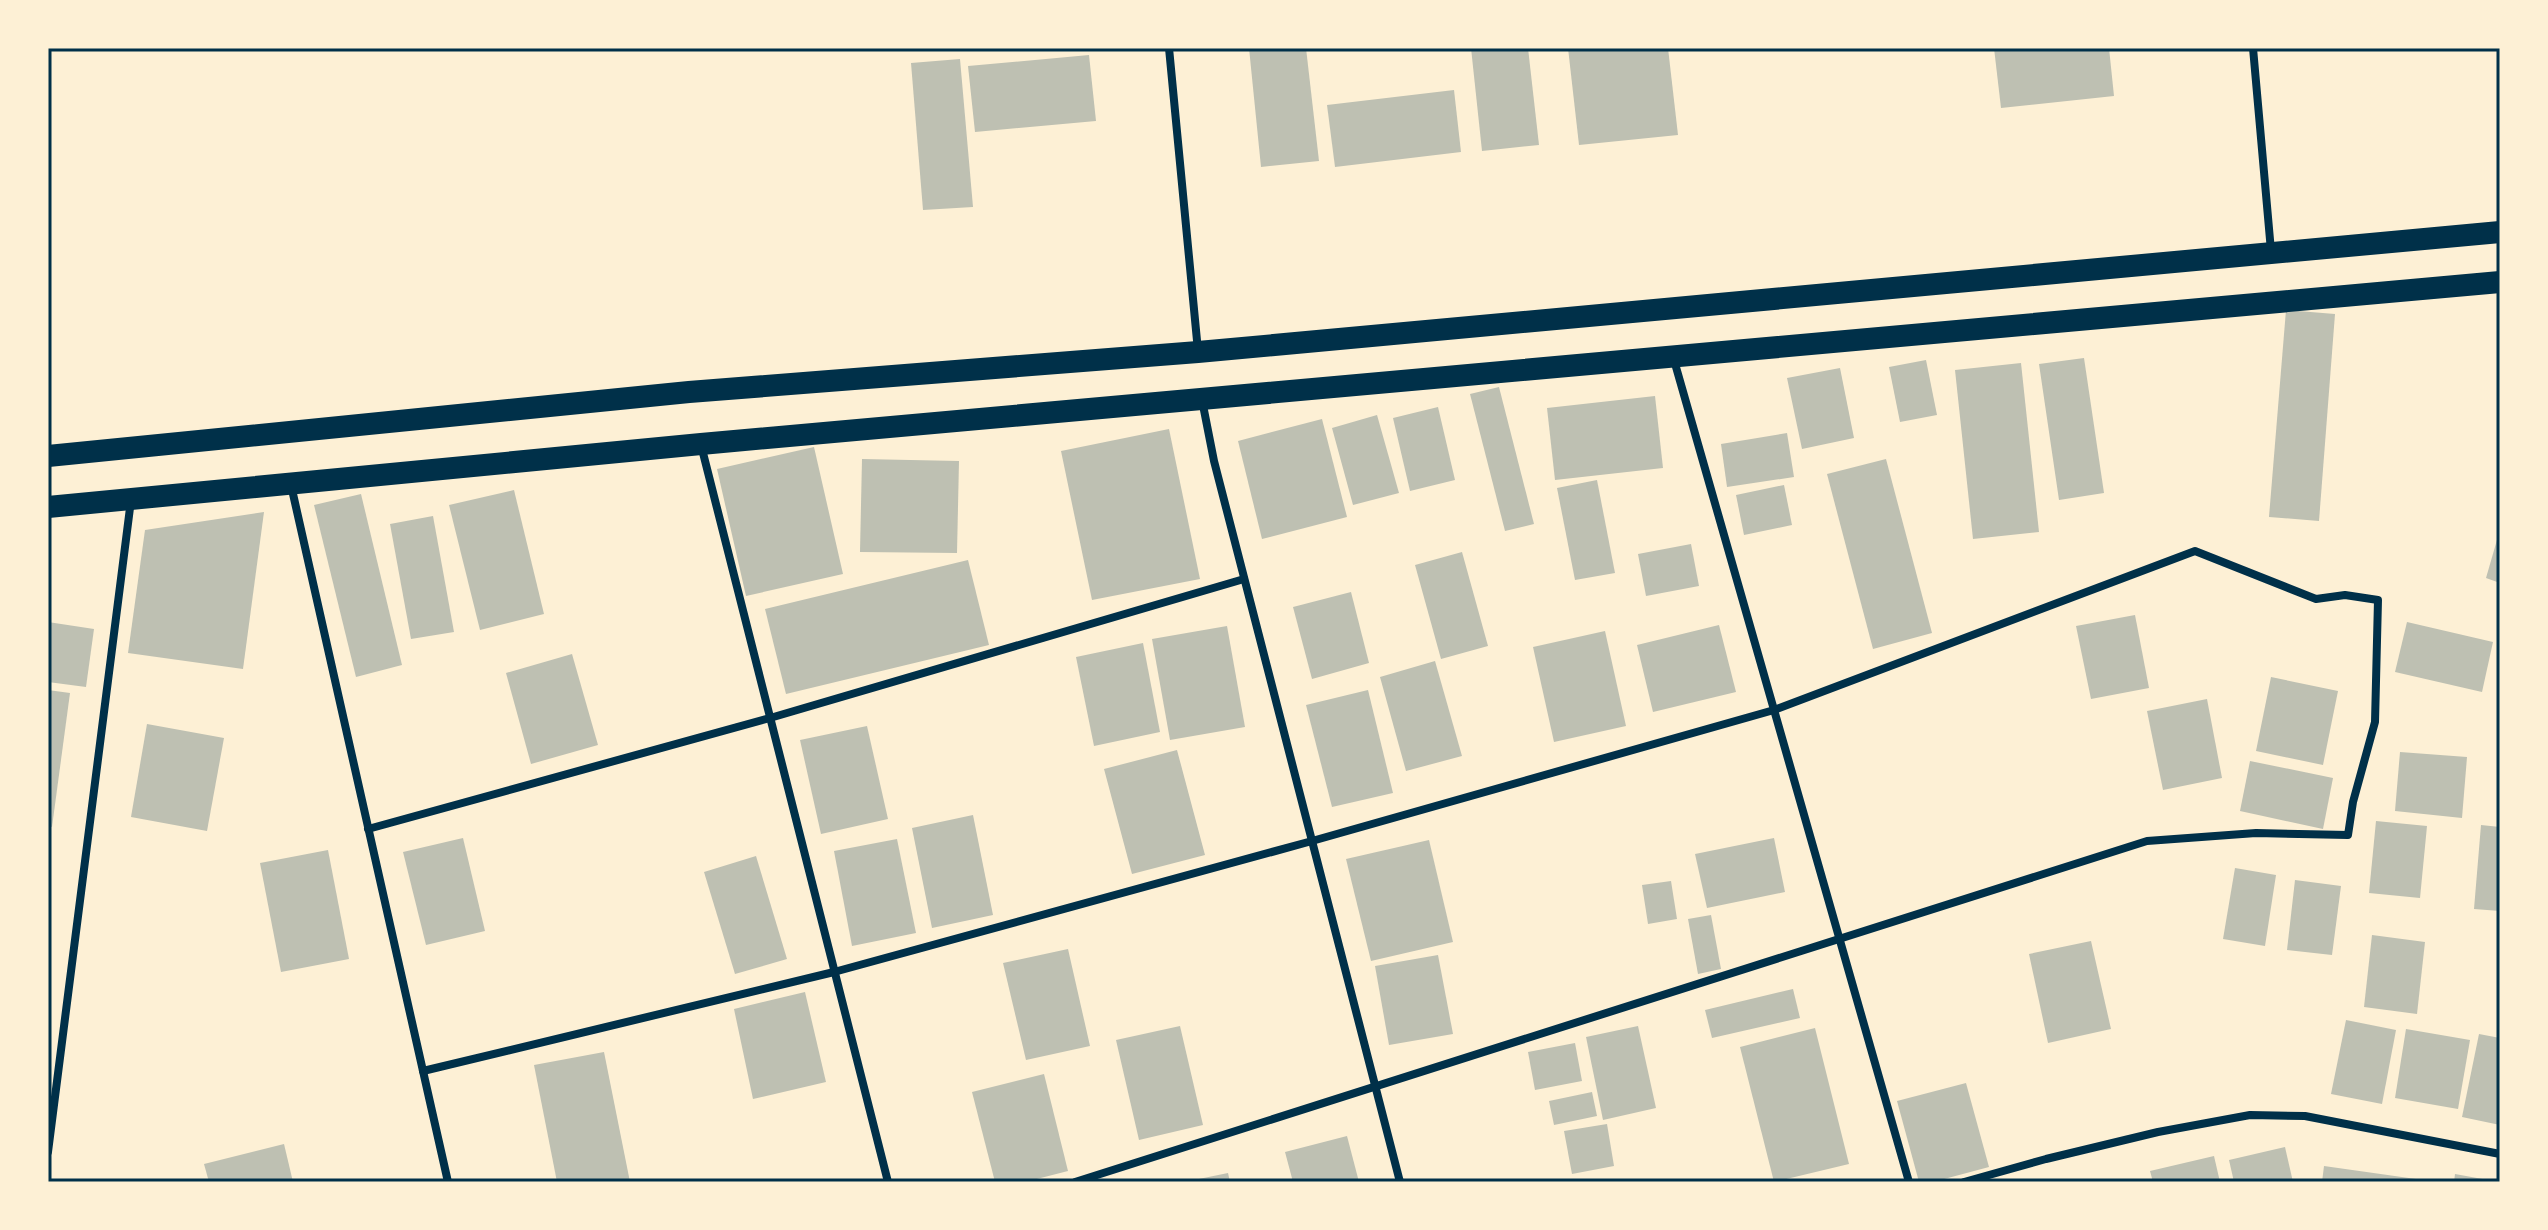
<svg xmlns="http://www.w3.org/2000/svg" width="2548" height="1230" font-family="'DM Sans',sans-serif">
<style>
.building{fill:#bec0b2}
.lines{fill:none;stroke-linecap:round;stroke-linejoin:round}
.minor{stroke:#003049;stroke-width:8}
.trunk{stroke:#003049;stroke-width:22}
.neatline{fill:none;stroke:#003049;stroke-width:3}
</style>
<rect width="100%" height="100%" fill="#fdf0d5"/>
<g class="building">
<path d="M1249,48H1306L1319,161L1261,167Z"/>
<path d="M1471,48H1528L1539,145L1482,151Z"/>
<path d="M1568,48H1668L1678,135L1579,145Z"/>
<path d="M1994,48H2109L2114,96L2001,108Z"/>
<path d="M1089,55L1096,121L975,132L968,66Z"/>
<path d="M960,59L973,207L923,210L911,63Z"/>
<path d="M1454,90L1461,152L1335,167L1327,105Z"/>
<path d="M2286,310L2335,314L2319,521L2269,517Z"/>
<path d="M2084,358L2104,493L2059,500L2039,364Z"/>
<path d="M1926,360L1937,415L1900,422L1889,367Z"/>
<path d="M2021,363L2039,532L1973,539L1955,370Z"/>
<path d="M1840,368L1854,438L1802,449L1787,378Z"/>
<path d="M1499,387L1534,524L1505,531L1470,394Z"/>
<path d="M1655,396L1663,468L1555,480L1547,408Z"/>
<path d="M1438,407L1455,480L1410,491L1393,418Z"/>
<path d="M1377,415L1399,493L1353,505L1332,428Z"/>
<path d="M1322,419L1347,517L1262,539L1238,441Z"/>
<path d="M1169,429L1200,579L1092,600L1061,451Z"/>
<path d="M1787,433L1794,477L1727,487L1721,444Z"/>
<path d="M814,447L843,574L746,596L717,469Z"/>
<path d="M862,459L959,461L957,553L860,552Z"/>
<path d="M1886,459L1932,633L1873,649L1827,474Z"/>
<path d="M1597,480L1615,573L1575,580L1557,488Z"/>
<path d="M1784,485L1792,525L1744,535L1736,495Z"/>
<path d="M514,490L544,614L480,630L449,505Z"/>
<path d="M361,494L402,665L356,677L314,505Z"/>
<path d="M264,512L243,669L128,653L145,530Z"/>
<path d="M433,516L454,632L411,639L390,524Z"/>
<path d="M2499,533H2500V583L2486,578Z"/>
<path d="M1691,544L1699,586L1646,596L1638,554Z"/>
<path d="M1462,552L1488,646L1441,659L1415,565Z"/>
<path d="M968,560L989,645L786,694L765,609Z"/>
<path d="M1351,592L1369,663L1312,679L1293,607Z"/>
<path d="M2135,615L2149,688L2091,699L2076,626Z"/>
<path d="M48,622L94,629L86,687L48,682Z"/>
<path d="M2407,622L2493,642L2482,692L2395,672Z"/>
<path d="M1719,625L1736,692L1653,712L1637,645Z"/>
<path d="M1227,626L1245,727L1170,740L1152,639Z"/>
<path d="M1605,631L1626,726L1554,742L1533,647Z"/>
<path d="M1143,643L1160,732L1094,746L1076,657Z"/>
<path d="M572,654L598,745L531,764L506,673Z"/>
<path d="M1435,661L1462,756L1406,771L1380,677Z"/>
<path d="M2271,677L2338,691L2323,765L2256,751Z"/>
<path d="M48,690L70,693L52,827L48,826Z"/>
<path d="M1368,690L1393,793L1332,807L1306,705Z"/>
<path d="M2207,699L2222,778L2163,790L2147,711Z"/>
<path d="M147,724L224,738L207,831L131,817Z"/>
<path d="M867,726L888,819L821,834L800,740Z"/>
<path d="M1177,750L1205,855L1132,874L1104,769Z"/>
<path d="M2400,752L2467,757L2462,818L2395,811Z"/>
<path d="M2250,761L2333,778L2323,829L2240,811Z"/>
<path d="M973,815L993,915L932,928L912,828Z"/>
<path d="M2376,821L2427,826L2420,898L2369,893Z"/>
<path d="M2481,825L2500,827V911L2474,909Z"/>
<path d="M463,838L485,931L426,945L403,852Z"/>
<path d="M1774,838L1785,892L1707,908L1695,854Z"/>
<path d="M897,839L916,933L852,946L834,851Z"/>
<path d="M1429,840L1453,942L1371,961L1346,859Z"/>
<path d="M328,850L349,959L281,972L260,863Z"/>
<path d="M756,856L787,959L735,974L704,872Z"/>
<path d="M2235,868L2276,875L2265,946L2223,939Z"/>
<path d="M2295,880L2341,886L2332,955L2287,950Z"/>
<path d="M1671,881L1677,919L1648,924L1642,885Z"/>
<path d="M1711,915L1721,969L1698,974L1688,919Z"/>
<path d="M2372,935L2425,942L2417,1014L2364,1007Z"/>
<path d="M2091,941L2111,1029L2048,1043L2029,954Z"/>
<path d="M1068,949L1090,1046L1026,1060L1003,963Z"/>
<path d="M1438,955L1453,1034L1389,1045L1375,966Z"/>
<path d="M1793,989L1800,1018L1712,1038L1705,1010Z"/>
<path d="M805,992L826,1082L753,1099L734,1009Z"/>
<path d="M2346,1020L2396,1030L2382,1104L2331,1094Z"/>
<path d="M1180,1026L1203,1125L1139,1140L1116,1040Z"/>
<path d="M1638,1026L1656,1108L1603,1120L1586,1037Z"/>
<path d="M1815,1028L1849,1164L1774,1182L1740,1047Z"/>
<path d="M2406,1029L2470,1040L2458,1109L2395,1098Z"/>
<path d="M2479,1034L2500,1038V1125L2462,1117Z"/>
<path d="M1575,1043L1582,1081L1535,1090L1528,1052Z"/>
<path d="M604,1052L630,1182H557L534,1065Z"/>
<path d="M1044,1074L1068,1171L1025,1182H995L972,1092Z"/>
<path d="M1966,1083L1989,1167L1933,1182H1919L1897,1101Z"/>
<path d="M1592,1092L1597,1116L1554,1125L1549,1101Z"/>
<path d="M1607,1124L1614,1166L1572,1174L1564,1131Z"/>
<path d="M1347,1136L1359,1182H1293L1285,1152Z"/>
<path d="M284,1144L293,1182H209L204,1164Z"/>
<path d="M2285,1147L2293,1182H2234L2229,1160Z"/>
<path d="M2214,1156L2220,1182H2153L2150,1171Z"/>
<path d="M2324,1166L2423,1180V1182H2322Z"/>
<path d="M1228,1173L1230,1182H1189V1181Z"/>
<path d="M2455,1174L2488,1180V1182H2454Z"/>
</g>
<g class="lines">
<g class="minor">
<path d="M1169,48L1198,351"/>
<path d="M2253,48L2271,251"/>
<path d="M1674,360L1909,1182"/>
<path d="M1202,400L1214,461L1400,1182"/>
<path d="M701,445L888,1182"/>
<path d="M291,485L448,1182"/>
<path d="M368,829L770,718L1244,579"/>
<path d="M423,1071L834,972L1312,841L1774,710L2195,551L2316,599L2345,595L2378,600L2375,722L2353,802L2348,835L2256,833L2147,841L1075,1182"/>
<path d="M48,1152L131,500"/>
<path d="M1964,1182L2046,1159L2158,1132L2250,1115L2305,1116L2500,1154"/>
</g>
<g class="trunk">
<path d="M48,456L689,392L1198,352L2500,232"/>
<path d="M48,507L701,444L2500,282"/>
</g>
</g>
<rect width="2548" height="1230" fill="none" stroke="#fdf0d5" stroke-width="100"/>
<rect x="50" y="50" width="2448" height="1130" class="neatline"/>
</svg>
